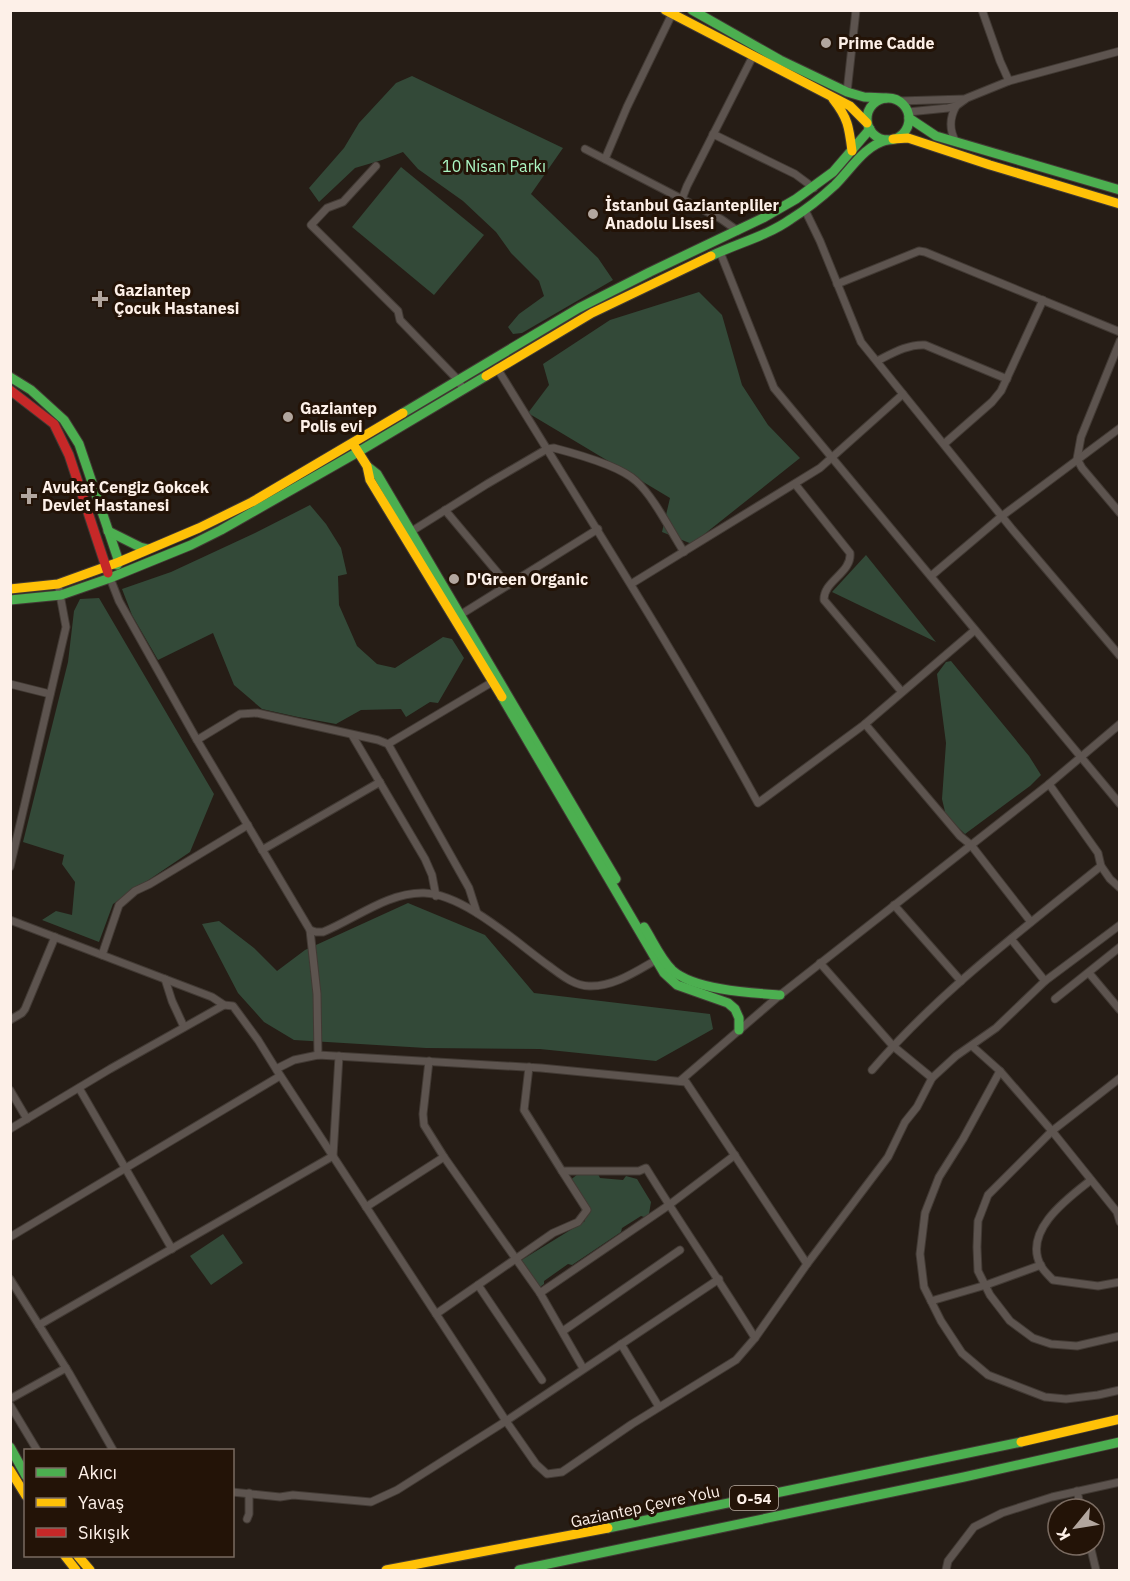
<svg xmlns="http://www.w3.org/2000/svg" width="1130" height="1581" font-family="'IBM Plex Sans',sans-serif">
<style>
.green{fill:#334938}
.lines{fill:none;stroke-linecap:round;stroke-linejoin:round}
.street-casing{stroke:#423a34;stroke-width:9}
.fast-casing{stroke:#423a34;stroke-width:11}
.slow-casing{stroke:#423a34;stroke-width:11}
.jam-casing{stroke:#423a34;stroke-width:11}
.street{stroke:#5d544f;stroke-width:7}
.fast{stroke:#4caf50;stroke-width:9}
.slow{stroke:#ffc107;stroke-width:9}
.jam{stroke:#c62828;stroke-width:9}
.poi-dot{fill:#b2a69e;stroke:#231307;stroke-width:2}
.labels{text-anchor:middle;dominant-baseline:central;stroke-width:6;stroke-linejoin:round;paint-order:stroke}
.shield{fill:#231307;stroke:#bcaea4;stroke-width:1.5}
.shield-label{font-size:15px;font-weight:bold;fill:#fdf0e8}
.poi-label{font-size:16px;font-weight:bold;fill:#fdf0e8;stroke:#231307;text-anchor:start}
.park-label{font-size:16px;fill:#acf6c3;stroke:#231307}
.street-label{font-size:16px;fill:#fdf0e8;stroke:#231307}
</style>
<rect width="100%" height="100%" fill="#261d16"/>
<g class="green">
<path d="M412,76L563,148L531,194L598,258L613,280L522,333L513,334L508,327L519,314L544,296L539,281L511,253L496,232L463,201L418,169L403,152L382,160L355,168L319,202L309,188L344,148L359,123L396,83Z"/>
<path d="M401,167L484,235L434,295L352,227Z"/>
<path d="M699,292L722,315L742,385L768,425L800,458L692,544L662,532L670,498L528,413L549,385L543,364L610,320Z"/>
<path d="M310,505L326,524L341,548L347,574L338,576L339,605L357,646L377,664L395,668L443,637L452,639L464,658L438,703L430,702L406,717L401,709L361,710L336,724L298,717L262,709L234,685L213,633L158,660L132,615L122,589L171,572L255,533Z"/>
<path d="M866,555L936,642L832,592Z"/>
<path d="M99,598L214,794L190,852L113,904L99,942L42,920L56,911L72,915L75,882L62,864L64,855L23,842L68,662L74,611L80,599Z"/>
<path d="M951,661L1029,756L1041,775L1030,786L965,834L946,816L942,799L946,743L937,674L946,662Z"/>
<path d="M408,903L485,935L534,993L710,1014L713,1029L656,1061L540,1049L426,1048L294,1040L264,1022L238,993L202,924L219,921L254,948L277,971L305,950Z"/>
<path d="M578,1174H598L600,1178L623,1180L626,1176L637,1179L651,1202L649,1214L644,1217L641,1216L622,1228L621,1232L572,1265L568,1264L544,1281V1284L537,1289L520,1261L585,1221V1218L569,1181Z"/>
<path d="M223,1234L243,1263L211,1285L190,1256Z"/>
</g>
<g class="lines">
<g class="street-casing">
<g id="street">
<path d="M982,10L1000,61L1009,81"/>
<path d="M847,92L856,10"/>
<path d="M899,101L965,99"/>
<path d="M956,106C949,119 949,130 956,142"/>
<path d="M908,112L948,108L956,106L967,98L1009,81L1120,51"/>
<path d="M713,134L795,174L814,188"/>
<path d="M585,149L721,219L738,231"/>
<path d="M605,159L627,107L672,14"/>
<path d="M376,166L343,202L327,208L311,225L398,311L400,320L458,380L463,389"/>
<path d="M682,199L687,186L753,56"/>
<path d="M805,210L820,241L861,342L1012,529L1120,656"/>
<path d="M720,252L774,388L1120,804"/>
<path d="M837,284L919,251L925,252L1120,332"/>
<path d="M1120,341L1081,437L1077,459L1082,468L1120,513"/>
<path d="M877,361C893,353 908,344 925,345L1007,379"/>
<path d="M497,368C585,512 677,654 758,803L865,724L975,630"/>
<path d="M944,444L992,402L1001,391L1043,300"/>
<path d="M795,484L850,553C852,573 823,581 824,600L902,692"/>
<path d="M445,510L508,585"/>
<path d="M412,531L487,484L547,449L554,448C577,454 620,466 636,481C654,497 671,532 684,552"/>
<path d="M931,576L1002,516L1120,428"/>
<path d="M110,578L119,601L197,740L310,930L317,994L318,1055"/>
<path d="M631,584L820,468L903,394"/>
<path d="M460,615L598,529"/>
<path d="M10,684L50,694"/>
<path d="M865,724L960,836L971,845L1031,922"/>
<path d="M352,735L425,859L432,875L436,896"/>
<path d="M197,740L240,714L257,713L378,740L388,744L469,888L477,913"/>
<path d="M388,744L494,681"/>
<path d="M1049,784L1098,853L1101,866L1110,879L1120,888"/>
<path d="M262,850L380,782"/>
<path d="M10,867L66,627L58,584"/>
<path d="M894,905L961,981"/>
<path d="M10,920L212,997L224,1005L233,1006L258,1040L276,1069L506,1421L536,1464L547,1474L562,1472L632,1424L736,1360L755,1338L807,1264L686,1082L541,1068L318,1055L294,1060L276,1069"/>
<path d="M310,930L316,932H323C355,919 388,892 424,893C464,894 517,943 549,966C560,974 574,986 589,986C613,987 635,972 656,960"/>
<path d="M1011,939L1045,981"/>
<path d="M102,955L119,905L135,891L150,884L248,825"/>
<path d="M820,963L893,1046L932,1078"/>
<path d="M1089,973L1120,1010"/>
<path d="M165,979L172,1001L184,1027"/>
<path d="M1055,999L1120,947"/>
<path d="M10,1020L22,1013L25,1009L55,937"/>
<path d="M972,1046L1000,1071L1052,1131L1117,1212L1120,1222"/>
<path d="M429,1061L423,1114L424,1125L444,1157L540,1293L583,1368"/>
<path d="M529,1067L524,1110L562,1171H639L646,1168C681,1225 720,1281 755,1338"/>
<path d="M872,1070C939,992 1022,930 1101,866"/>
<path d="M1000,1071L963,1139L939,1177L925,1213L920,1254L924,1287L941,1321L962,1353L988,1375L1045,1397L1066,1399L1098,1395L1120,1390"/>
<path d="M1120,1078L1052,1131L988,1195L978,1221L977,1247L978,1271L990,1295L1010,1321L1033,1338L1051,1344L1077,1346L1120,1336"/>
<path d="M680,1081L780,995L1049,784L1120,724"/>
<path d="M79,1088L172,1249"/>
<path d="M10,1090L27,1119"/>
<path d="M10,1129L110,1069L224,1005"/>
<path d="M1091,1180C1068,1198 1022,1231 1041,1266C1044,1271 1049,1276 1053,1280L1098,1286L1120,1282"/>
<path d="M366,1207L444,1157"/>
<path d="M10,1237L280,1076"/>
<path d="M807,1264L888,1157L905,1122L917,1107L932,1078L956,1056L996,1028L1045,981L1120,925"/>
<path d="M10,1279L69,1373L113,1450"/>
<path d="M478,1285L542,1380"/>
<path d="M540,1293L669,1205L735,1155"/>
<path d="M931,1301L986,1285L1041,1265"/>
<path d="M436,1314L553,1233L578,1222L587,1210L562,1171"/>
<path d="M39,1325L333,1156L339,1056"/>
<path d="M563,1331L680,1250"/>
<path d="M621,1344L659,1407"/>
<path d="M10,1399L66,1368"/>
<path d="M10,1405L37,1450"/>
<path d="M1077,1491L1081,1509"/>
<path d="M232,1492L280,1497L293,1495L371,1502L397,1490L506,1421L719,1279"/>
<path d="M247,1519L249,1514V1493"/>
<path d="M1090,1545L1096,1570"/>
<path d="M946,1570L948,1561L974,1527L1002,1513L1052,1497L1120,1482"/>
</g>
</g>
<g class="fast-casing">
<g id="fast">
<path d="M692,10L780,60L847,92L864,97L886,98"/>
<circle cx="888" cy="119" r="21"/>
<path d="M909,118L936,136L1120,190"/>
<path d="M711,256C738,243 767,236 791,219C807,209 822,197 835,185C852,168 864,146 887,140"/>
<path d="M10,377L31,390L64,420L79,444L119,562L117,565"/>
<path d="M403,413L579,308L650,272L763,218L796,199L833,172L870,129"/>
<path d="M367,466L377,474L616,879"/>
<path d="M108,531L140,547L148,549"/>
<path d="M10,600L61,595L110,578L191,545L221,530L358,452L486,376"/>
<path d="M502,697L664,973L677,985L728,1003L735,1009L739,1018V1030"/>
<path d="M644,927C653,941 660,958 672,970C694,990 751,993 780,995"/>
<path d="M10,1447L26,1476"/>
<path d="M608,1528L1021,1442"/>
<path d="M519,1570L964,1477L1120,1442"/>
</g>
</g>
<g class="slow-casing">
<g id="slow">
<path d="M665,10L850,106L867,123"/>
<path d="M833,99C848,118 849,127 852,151"/>
<path d="M893,139L908,138L990,165L1120,204"/>
<path d="M486,376L592,313L711,256"/>
<path d="M355,447L367,466L370,480L502,697"/>
<path d="M10,589L58,584L119,562L199,528L252,502L403,413"/>
<path d="M1021,1442L1120,1419"/>
<path d="M10,1470L26,1496"/>
<path d="M65,1556L76,1570"/>
<path d="M78,1556L90,1570"/>
<path d="M386,1570L608,1528"/>
</g>
</g>
<g class="jam-casing">
<path id="jam" d="M10,390L54,424L69,455L108,573"/>
</g>
<use href="#street" class="street"/>
<use href="#fast" class="fast"/>
<use href="#slow" class="slow"/>
<use href="#jam" class="jam"/>
</g>
<g class="poi-dot">
<circle cx="826" cy="43" r="6"/>
<circle cx="593" cy="214" r="6"/>
<path d="M97 290h6v6h6v6h-6v6h-6v-6h-6v-6h6z"/>
<circle cx="288" cy="417" r="6"/>
<path d="M26 487h6v6h6v6h-6v6h-6v-6h-6v-6h6z"/>
<circle cx="454" cy="579" r="6"/>
</g>
<g class="labels">
<rect class="shield" x="730" y="1486" width="48" height="24" rx="4.5"/>
<g class="shield-label">
<text x="754" y="1498">O-54</text>
</g>
<g class="poi-label">
<text x="838" y="43">Prime Cadde</text>
<text x="605" y="205">İstanbul Gaziantepliler<tspan x="605" dy="18">Anadolu Lisesi</tspan></text>
<text x="114" y="290">Gaziantep<tspan x="114" dy="18">Çocuk Hastanesi</tspan></text>
<text x="300" y="408">Gaziantep<tspan x="300" dy="18">Polis evi</tspan></text>
<text x="42" y="487">Avukat Cengiz Gokcek<tspan x="42" dy="18">Devlet Hastanesi</tspan></text>
<text x="466" y="579">D'Green Organic</text>
</g>
<g class="park-label">
<text x="494" y="166">10 Nisan Parkı</text>
</g>
<g class="street-label">
<text transform="translate(645 1506) rotate(-12)">Gaziantep Çevre Yolu</text>
</g>
</g>
<rect width="1130" height="1581" fill="none" stroke="#fdf0e8" stroke-width="24"/>
<rect x="24" y="1449" width="210" height="108" fill="#231307" stroke="#7a6b61" stroke-width="1.5"/>
<rect x="36" y="1468" width="30" height="9" fill="#4caf50" stroke="#7a6b61" stroke-width="1.5"/>
<text x="78" y="1479" font-size="18" fill="#fdf0e8">Akıcı</text>
<rect x="36" y="1498" width="30" height="9" fill="#ffc107" stroke="#7a6b61" stroke-width="1.5"/>
<text x="78" y="1509" font-size="18" fill="#fdf0e8">Yavaş</text>
<rect x="36" y="1528" width="30" height="9" fill="#c62828" stroke="#7a6b61" stroke-width="1.5"/>
<text x="78" y="1539" font-size="18" fill="#fdf0e8">Sıkışık</text>
<g transform="translate(1076 1527) rotate(240)"><circle r="28" fill="#231307" stroke="#7a6b61" stroke-width="1.5"/>
<path d="M0-4.5L10 22L0 15L-10 22Z" fill="#b2a69e"/>
<text y="-9" font-size="16" font-weight="bold" text-anchor="middle" fill="#fdf0e8">K</text>
</g>
</svg>
